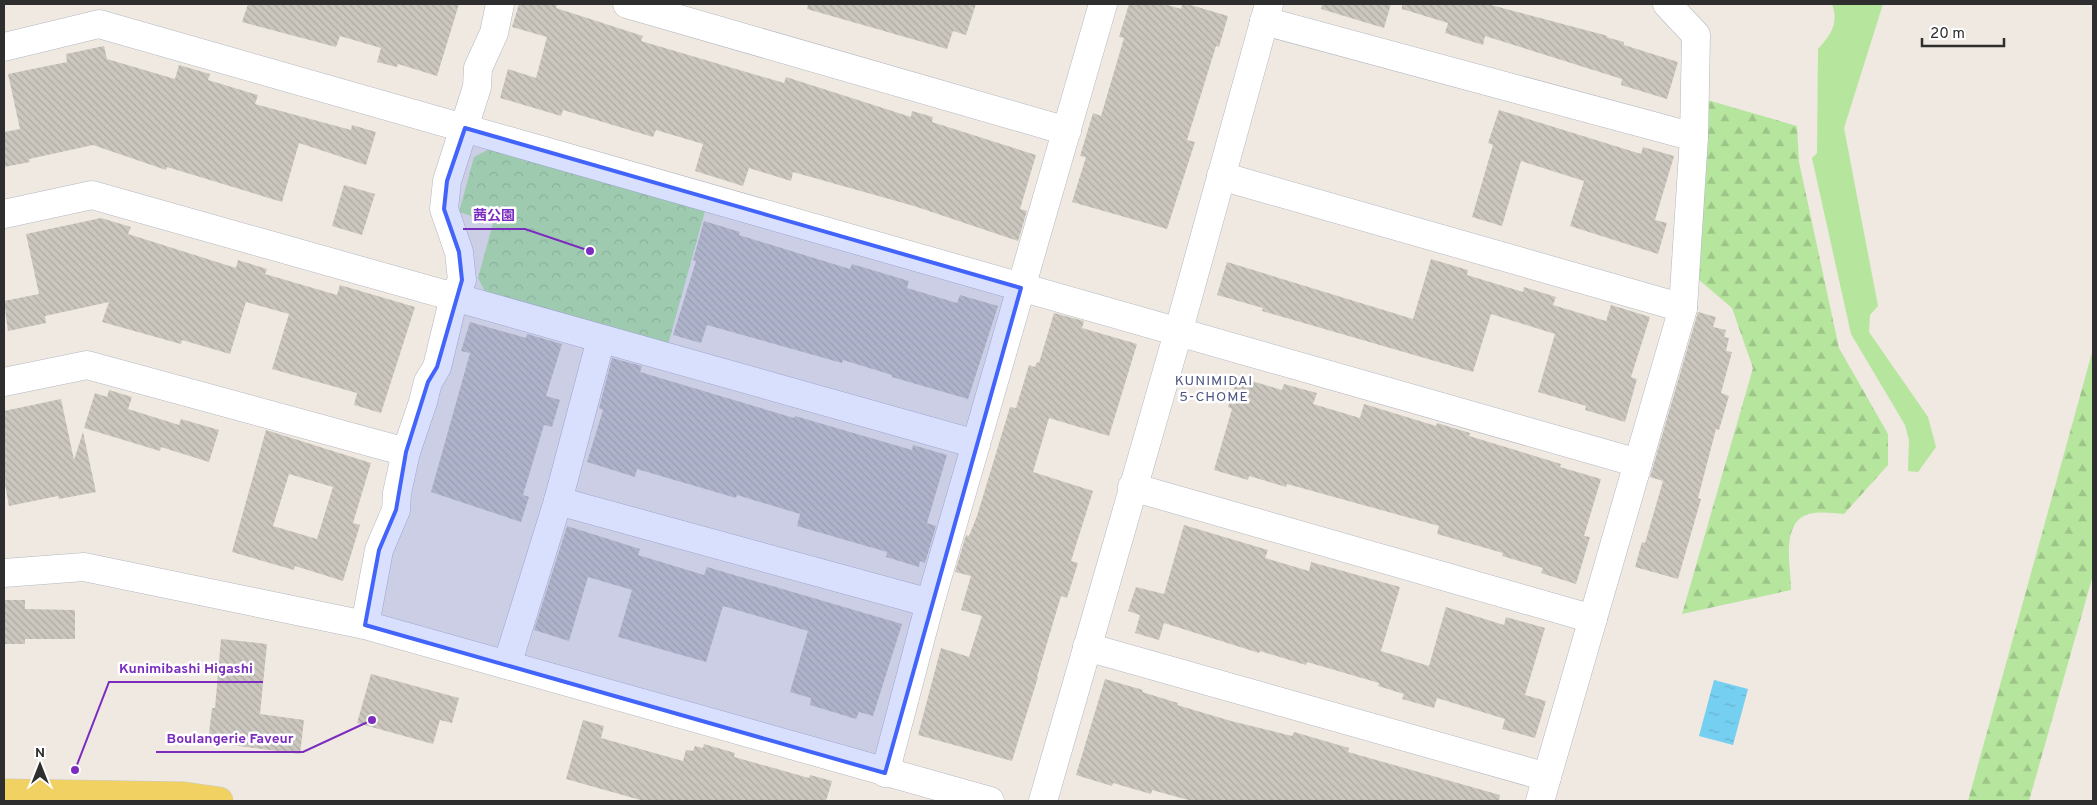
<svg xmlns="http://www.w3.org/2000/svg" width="2097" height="805" font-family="Overpass,'Noto Sans JP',sans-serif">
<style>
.grass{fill:#b6e59e}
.forest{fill:url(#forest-firs)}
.park{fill:url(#park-crowns)}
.water{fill:url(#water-ripples)}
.building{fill:url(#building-back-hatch);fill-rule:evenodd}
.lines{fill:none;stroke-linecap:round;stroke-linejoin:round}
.street-casing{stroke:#b4b7c1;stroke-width:29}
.secondary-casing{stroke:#b4b7c1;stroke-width:29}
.primary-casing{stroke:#c9c9c9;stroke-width:29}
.street{stroke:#fff;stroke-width:28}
.secondary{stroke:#fff;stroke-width:28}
.primary{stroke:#f2d163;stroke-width:28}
.marked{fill:#4264fb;fill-opacity:0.2;stroke:#4264fb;stroke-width:4;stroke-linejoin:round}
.labels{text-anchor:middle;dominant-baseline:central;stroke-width:5;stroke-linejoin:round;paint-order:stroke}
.neighbourhood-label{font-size:14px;letter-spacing:1px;fill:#4d5680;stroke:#fff}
.leader{fill:none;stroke:#7b2cbf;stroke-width:2}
.callout-dot{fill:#7b2cbf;stroke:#fff;stroke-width:2}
.callout-label{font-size:14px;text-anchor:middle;font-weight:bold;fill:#7b2cbf;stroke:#fff;stroke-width:5;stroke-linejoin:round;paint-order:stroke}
</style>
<defs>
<pattern id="forest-firs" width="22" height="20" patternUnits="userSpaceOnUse" patternTransform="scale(1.25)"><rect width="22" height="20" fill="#b6e59e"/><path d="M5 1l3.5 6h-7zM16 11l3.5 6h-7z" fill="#9dc588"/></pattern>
<pattern id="park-crowns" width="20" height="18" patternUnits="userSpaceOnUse" patternTransform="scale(1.25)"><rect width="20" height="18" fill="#b6e59e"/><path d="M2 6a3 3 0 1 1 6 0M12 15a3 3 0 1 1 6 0" fill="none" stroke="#9dc588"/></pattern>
<pattern id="water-ripples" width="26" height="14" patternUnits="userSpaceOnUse" patternTransform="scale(1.25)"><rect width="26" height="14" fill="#75cff0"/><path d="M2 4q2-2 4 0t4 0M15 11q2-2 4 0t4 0" fill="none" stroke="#66b2ce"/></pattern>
<pattern id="building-back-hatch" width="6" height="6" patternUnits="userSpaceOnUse" patternTransform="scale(1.25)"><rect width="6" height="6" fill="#cbc7bf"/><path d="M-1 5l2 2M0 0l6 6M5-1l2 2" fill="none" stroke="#afaba4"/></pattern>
</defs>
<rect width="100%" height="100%" fill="#efe9e1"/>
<path class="grass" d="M1832,4H1883L1844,128L1878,306L1870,315L1869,332L1928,417L1936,447L1918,472L1908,471L1909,440L1905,425L1851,334L1812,158L1817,153L1818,49C1831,35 1839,23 1832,4Z"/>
<g class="forest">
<path d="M1707,100L1797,126L1799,162L1839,348L1888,434V465L1844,514C1833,513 1820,511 1809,514C1780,522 1791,567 1791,590L1682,614L1753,368L1732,308L1698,279Z"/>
<path d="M2093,349V575L2029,801H1968Z"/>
</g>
<path class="park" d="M489,149L705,211L668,345L485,292L478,278L493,223L459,212L474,157Z"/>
<path class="water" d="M1714,680L1748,689L1733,745L1699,736Z"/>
<g class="building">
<path d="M248,4H459L437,76L398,64L397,67L377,62L381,48L340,36L336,47L242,22Z"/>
<path d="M519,4H557L556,8L643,36L641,41L784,83L786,77L911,117L912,111L933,117L932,122L1036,155L1020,209L1027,211L1018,241L914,206L793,172L791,181L749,168L743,186L695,171L703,144L656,130L653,137L563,110L561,116L500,98L508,69L536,78L547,37L512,27Z"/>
<path d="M808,4H976L966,35L953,31L947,49L807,9Z"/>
<path d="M1129,4H1164L1181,9L1182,4H1187L1228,16L1219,47L1216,46L1187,140L1195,142L1167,229L1072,202L1086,157L1080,156L1093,113L1101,116L1124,38L1119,37Z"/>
<path d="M1322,4H1391L1384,28L1321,9Z"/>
<path d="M1402,4H1487L1608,36L1606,37L1624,42V45L1678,62L1667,99L1621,85L1622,79L1485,36L1483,45L1445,33L1448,23L1402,9Z"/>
<path d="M104,46L107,59L175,79L179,65L210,74L208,80L258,95L255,104L351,130L352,125L376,132L366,165L299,143L282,202L167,167L166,170L93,145L29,159L30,162L4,167V132L20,129L8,74L67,62L66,54Z"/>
<path d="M1499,110L1641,154L1643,147L1674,156L1655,220L1667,223L1658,254L1570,226L1584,181L1521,161L1502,226L1472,217L1493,145L1488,143Z"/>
<path d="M344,185L375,194L362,235L332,226Z"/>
<path d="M101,218L131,227L128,234L236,268L238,260L267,269L265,274L337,295L340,285L415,307L381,413L354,405L357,393L272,369L289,314L246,302L230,354L182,340L181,344L102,322L109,302L45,316L46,323L8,331L4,301L39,294L26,234Z"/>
<path d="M704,221L740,232L739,235L850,269L852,264L909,281L907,288L957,303L960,295L998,306L968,399L892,377V375L843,360L842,363L707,325L701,343L673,335L696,261L693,260Z"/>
<path d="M1431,259L1468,270L1467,275L1523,292L1524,287L1556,297L1553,305L1606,321L1611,305L1650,317L1631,377L1637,379L1625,422L1585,410L1586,406L1538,392L1555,334L1491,314L1473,372L1262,311L1263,308L1217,295L1227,262L1413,319Z"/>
<path d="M1698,312L1716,317L1713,327L1726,330L1724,337L1729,338L1726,351L1732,352L1721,393L1729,396L1719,430L1716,429L1698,498L1701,499L1678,579L1635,567L1642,542L1645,543L1663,481L1650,477Z"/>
<path d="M1054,313L1084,321L1082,328L1137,344L1109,436L1049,418L1033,472L1093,491L1071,561L1078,563L1067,598L1061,596L1037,677H1038L1012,761L918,735L941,648L969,657L982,616L961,610L971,576L955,572L966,535L969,536L977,516L1010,407L1016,408L1029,365L1035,367L1037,362L1039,363Z"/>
<path d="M470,322L526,338L527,334L562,344L546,396L560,400L552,427L544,425L523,495L529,497L521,522L431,492L470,353L461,351Z"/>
<path d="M612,358L642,366L640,372L794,418L795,416L912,450L913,445L947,455L927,523L936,526L925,563L920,561L919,567L886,557L887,552L797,526L800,514L737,495L736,498L637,469L635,477L587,462L603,410L599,408Z"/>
<path d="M1238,377L1282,390L1284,384L1317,393L1313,404L1360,418L1364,404L1436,426L1437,423L1470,433L1469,436L1561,464L1560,467L1601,479L1584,536L1590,537L1576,584L1541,573L1543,568L1502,556L1503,553L1437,534L1439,526L1287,484L1286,487L1249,476L1248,480L1214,470L1232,409L1228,407Z"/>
<path d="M109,390L132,397L128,409L179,425L181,419L219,430L209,462L161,447L160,451L84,428L95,393L107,397Z"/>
<path d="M61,399L74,460L83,432L96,492L59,499L58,496L9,506L4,479V411Z"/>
<path d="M266,430L371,463L353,523L360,525L343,581L295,566L294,570L232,552ZM289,474L333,487L317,539L273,526Z"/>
<path d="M1184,525L1268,550L1265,558L1309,571L1311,562L1400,587L1381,651L1429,666L1446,607L1504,625L1506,617L1545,628L1525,695L1546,701L1535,738L1502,729L1505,719L1437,698L1434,708L1402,699L1404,694L1378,686L1379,683L1307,662L1306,665L1260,651L1259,653L1164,623L1159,640L1135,633L1140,615L1128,611L1136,587L1164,594Z"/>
<path d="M567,526L640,549L638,555L704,575L707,567L902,624L873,716L859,712L856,719L810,705L811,698L790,692L808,631L723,606L706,662L618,637L632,590L588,577L569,641L534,630Z"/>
<path d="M4,600H25V609L75,610V639H25V644H4Z"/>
<path d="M221,639L267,644L260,714L304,720L300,754L208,742L212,708H215Z"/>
<path d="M371,674L459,698L452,723L440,720L433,744L357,723Z"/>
<path d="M1105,679L1143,690L1142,692L1178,703L1177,705L1231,721L1292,736L1294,732L1349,748L1348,752L1500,795L1499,801H1192L1152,790L1151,794L1113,783L1112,786L1076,775Z"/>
<path d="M583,720L604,726L601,738L683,761L686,750L693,751L695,746L703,748L704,744L735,753L734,757L809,778L810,775L832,781L826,801H644L566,779Z"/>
</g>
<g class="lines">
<g class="street-casing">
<g id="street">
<path d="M627,4L1067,131"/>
<path d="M1264,21L1694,137"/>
<path d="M4,47L99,24L1638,463"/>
<path d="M1221,176L1683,308"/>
<path d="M4,214L92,195L976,444"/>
<path d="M4,382L87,365L406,452"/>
<path d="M1132,487L1593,619"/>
<path d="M558,501L930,603"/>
<path d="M4,573L84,567L365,625L990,801"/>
<path d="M365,625L379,550L396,510L397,493L406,452L423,402L428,382L437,367L454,297L462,280L459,252L444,209L447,181L477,87L478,68L494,33L500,4"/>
<path d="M1087,647L1547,777"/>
<path d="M507,665L558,501L601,339"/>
<path d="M885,773L930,603L1103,4"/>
<path d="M1540,801L1683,308L1694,137L1696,35L1667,4"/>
</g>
</g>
<g class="secondary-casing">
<path id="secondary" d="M1043,801L1178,333L1269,4"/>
</g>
<g class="primary-casing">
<path id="primary" d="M4,793L184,796L219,801"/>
</g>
<use href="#street" class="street"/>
<use href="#secondary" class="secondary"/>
<use href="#primary" class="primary"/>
</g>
<path class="marked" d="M465,128L1021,288L885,773L365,625L379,550L396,510L406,452L428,382L437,367L462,280L459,252L444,209L447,181Z"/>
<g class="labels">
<g class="neighbourhood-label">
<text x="1214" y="381">KUNIMIDAI<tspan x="1214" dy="16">5-CHOME</tspan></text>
</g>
</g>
<path class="leader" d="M590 251L525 229H463M75 770L109 682H263M372 720L303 752H156"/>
<g class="callout-dot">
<circle cx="590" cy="251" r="5"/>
<circle cx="75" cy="770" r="5"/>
<circle cx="372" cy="720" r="5"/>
</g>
<g class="callout-label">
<text x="494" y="220">茜公園</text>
<text x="186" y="673">Kunimibashi Higashi</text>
<text x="230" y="743">Boulangerie Faveur</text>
</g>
<rect width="2097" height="805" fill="none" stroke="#2e2e2e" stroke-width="10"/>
<g transform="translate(40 765)" stroke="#ffffff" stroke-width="4" paint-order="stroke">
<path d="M0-4L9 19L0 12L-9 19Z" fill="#2e2e2e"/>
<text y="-8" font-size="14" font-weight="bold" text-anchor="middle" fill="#2e2e2e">N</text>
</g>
<path d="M1922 38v8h82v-8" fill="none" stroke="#2e2e2e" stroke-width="2.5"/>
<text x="1930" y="38" font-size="15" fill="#2e2e2e" stroke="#ffffff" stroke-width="4" paint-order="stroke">20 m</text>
</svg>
